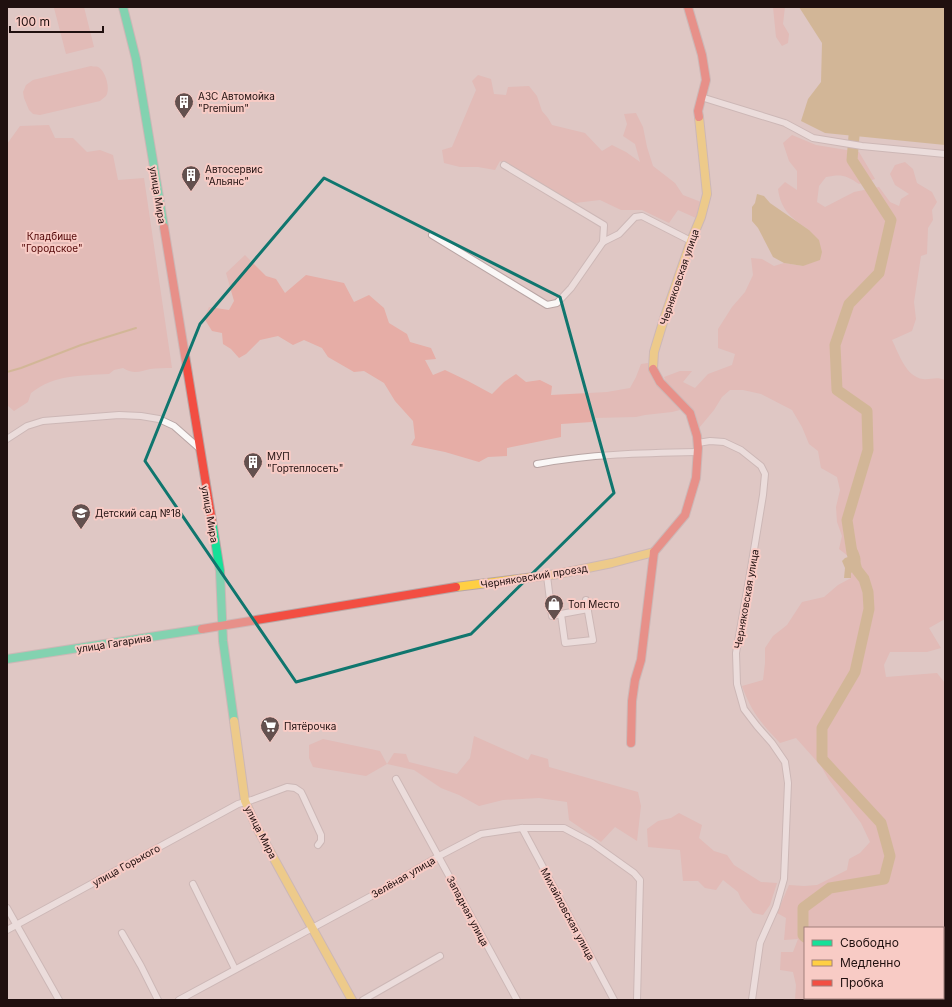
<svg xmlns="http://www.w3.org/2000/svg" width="952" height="1007" font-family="Inter,sans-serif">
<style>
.green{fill:#e6ada6;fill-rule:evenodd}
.water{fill:#c4a361}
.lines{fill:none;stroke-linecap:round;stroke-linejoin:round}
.stream{stroke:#c4a361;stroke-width:2}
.river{stroke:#c4a361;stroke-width:11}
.street-casing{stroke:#b8a5a4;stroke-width:8}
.fast-casing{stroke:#b8a5a4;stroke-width:10}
.slow-casing{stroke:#b8a5a4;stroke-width:10}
.jam-casing{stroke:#b8a5a4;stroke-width:10}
.street{stroke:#faf7f6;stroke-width:6}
.fast{stroke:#16e098;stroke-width:8}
.slow{stroke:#ffcf43;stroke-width:8}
.jam{stroke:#f24e42;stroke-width:8}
.marked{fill:none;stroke:#0f766e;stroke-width:3;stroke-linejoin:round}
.labels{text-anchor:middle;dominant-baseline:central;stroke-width:4;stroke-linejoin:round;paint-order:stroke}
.poi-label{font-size:10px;fill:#20100f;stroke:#f8cbc5;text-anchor:start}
.street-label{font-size:10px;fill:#20100f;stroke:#f8cbc5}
.park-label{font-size:10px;fill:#520707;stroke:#f8cbc5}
</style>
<rect width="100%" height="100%" fill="#dfc7c4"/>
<g class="green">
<path d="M60,7H84L94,47L66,54L54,8Z"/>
<path d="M773,7H785L783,24L789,34L788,43L782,46L776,37Z"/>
<path d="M91,66C94,67 96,66 98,67C105,70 110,87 107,94C106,97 103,98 100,101L40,115L33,114L29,110L24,98L23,92L26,85L33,80Z"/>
<path d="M478,75L491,79L494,94L506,95L508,87L529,86L537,96L542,111L548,118L552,125L585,133L602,151L612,145L626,152L640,162L635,144L623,136L627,124L624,114L636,113L643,127L647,147L653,166L675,183L683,195L701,202L696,218L678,210L669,223L642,210H621L600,200L575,203L500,161L495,170L478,167H460L444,163L442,150L452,147L476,90L472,81Z"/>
<path d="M49,125L55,138H73L87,152L100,150L113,155L118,180L144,178L172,368C165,368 157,368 150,369C140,372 132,374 123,368L114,370L109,374C79,376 56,374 31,393L28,402L14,411L7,405V144L20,126Z"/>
<path d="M792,135L816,145L859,152L875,179L859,184C846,175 841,174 826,177L819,186L817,202L825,207L854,192L879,187L890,202L899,206L901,199L909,194L895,185L890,174L895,165L905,162L913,169L917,183L932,192L937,202L932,210L933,220L928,228L927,254L921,256L914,302L916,319L912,331L892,340C899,354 906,377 923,379C931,380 936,376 945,380V619L929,628L941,648L927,652H890L884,665L886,677L937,673L945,683V1000H795L796,985L793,972L780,970L781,952H793L798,939L784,940L786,918L777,913L789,885L804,886L817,885L847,870L849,859L860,853L870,842L861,823L829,780L821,766L796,738L780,743C761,723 752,713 742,686L763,680L765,663V648L773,636L787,625L802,602L824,597L838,585L851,578V573C862,569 861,562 859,553L854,555L848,556L839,549L842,536L837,522L836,507L840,490L837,477L821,468L818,451L809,444L802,427L792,410L761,394L743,390H730L722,397L714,410L699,428L692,411L667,384L664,377L680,371H692L683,382L695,388L708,374L732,365L735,354L718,348V329L732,307L745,292L753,275L751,258L762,259L774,266L784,263L803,266L809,230C792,218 781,211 778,189L785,182L797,190V171L789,161L783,143ZM805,928H943V998H805Z"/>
<path d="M245,255L266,276L276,279L285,293L306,275L344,283L354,302L369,295L384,308L389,323L407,334L410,342L431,348L436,359L425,360L433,375L445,370L468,381L492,394L504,382L516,374L526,382L540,380L552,386L551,395L607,392L630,388L636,377L641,364L648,363L654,381L674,402L680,410L672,412L645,415L636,417L594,418L592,422L561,424V437L507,448V456L488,457L479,462L445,452L411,445L415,438L413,421L395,401L384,383L364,371L354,372L328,357L322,348L304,340L293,345L278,336L260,340L246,354L239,358L231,349L223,344L222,333L212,331L204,318L209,307L229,310L234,301L226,273Z"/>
<path d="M474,736L528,760L531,754L548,759L549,767L638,792L641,806L637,841L615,827L601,842L569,820L567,802L539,798L503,800L479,806L459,795L441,788L414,770L387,764L366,776L313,767L309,758V745L323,739L380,751L387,764L394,753L406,754L409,762L457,774L470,758Z"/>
<path d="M679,813L702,825L699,838L714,851L727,855L734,865L761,882L777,883L770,905L763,915L753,913L741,899L738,892L723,880L716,890L705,888L698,881H683L680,850L648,847L647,829L658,821L671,818Z"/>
</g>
<g class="water">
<path d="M799,7H945V145L825,133L801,121L808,99L821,82L822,43Z"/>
<path d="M757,194L764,196L770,203L809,230L819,240L822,252L820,260L803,266L784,263L773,257L758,228L752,221V207L755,203Z"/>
<path d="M852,542C860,551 867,567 851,573V578H844L845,568L842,561L845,558L854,555L849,544Z"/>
</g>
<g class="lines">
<path class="stream" d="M7,372L21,368L81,345L136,328"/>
<g class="river">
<path d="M805,937L803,935V908L830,888L884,879L890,856L881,823L822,759V728L855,672L869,609L868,592L864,579L857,570L852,553L847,520L868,450L867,411L837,390L835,345L849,304L879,273L891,220L852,160L854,136"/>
<path d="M844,998V1000"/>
</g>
<g class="street-casing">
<g id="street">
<path d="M701,97L785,123L813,138L862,146L945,154"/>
<path d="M504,165L604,225L603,242"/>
<path d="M432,235L547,305L557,303L571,288L603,242L619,234L635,217L642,216L691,241"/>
<path d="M7,439L27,426L43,421L119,415L141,416L159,419L174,426L199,448"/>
<path d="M698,443L710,441L724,442L741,450L761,466L765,474L763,495L751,568L736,653L737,684L744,709L757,726L772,743L785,762L788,783L784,879L776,907L760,943L752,1000"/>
<path d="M537,464C590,454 644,453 698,452"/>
<path d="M547,576L552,616L561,614L565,643L593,640L586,600"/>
<path d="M561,614L588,609"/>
<path d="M396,779L517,1000"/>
<path d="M522,828L614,1000"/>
<path d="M193,884L235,969"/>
<path d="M7,908L59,1000"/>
<path d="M7,930L238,804L252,800L287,787L295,788L301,792L303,796L321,835V841L318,845"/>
<path d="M122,933L141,966L158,1000"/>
<path d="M179,1000L377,893L439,856L481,834L522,828H564L592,843L634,873L640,880L637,1000"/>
<path d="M363,1000L440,956"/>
</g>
</g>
<g class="fast-casing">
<g id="fast">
<path d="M123,7L136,59L164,227"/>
<path d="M212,521L220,571L223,641L234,721"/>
<path d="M7,659L202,629"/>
</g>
</g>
<g class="slow-casing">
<g id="slow">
<path d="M653,369L654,352L664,319L691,241L701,217L707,194L699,117"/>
<path d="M456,587L558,574L612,563L654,552"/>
<path d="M234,721L245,801L257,828L352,1000"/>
</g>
</g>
<g class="jam-casing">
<g id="jam">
<path d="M688,7L702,55L706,80L698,111L699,117"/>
<path d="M164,227L212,521"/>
<path d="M653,369L660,382L690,413L697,436L698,448L696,478L685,515L654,552"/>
<path d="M202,629L456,587"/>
<path d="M631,743L632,701L635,680L641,660L654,552"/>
</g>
</g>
<use href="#street" class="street"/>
<use href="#fast" class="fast"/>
<use href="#slow" class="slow"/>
<use href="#jam" class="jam"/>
</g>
<path d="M0 0H952V1007H0ZM324,178L560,297L614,493L471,634L296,682L145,461L200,324Z" fill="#dfc7c4" fill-opacity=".55" fill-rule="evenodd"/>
<path class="marked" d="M324,178L560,297L614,493L471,634L296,682L145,461L200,324Z"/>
<defs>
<g id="building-pin" transform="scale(1)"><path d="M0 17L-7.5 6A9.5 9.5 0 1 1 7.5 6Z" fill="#63504e" stroke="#f8cbc5"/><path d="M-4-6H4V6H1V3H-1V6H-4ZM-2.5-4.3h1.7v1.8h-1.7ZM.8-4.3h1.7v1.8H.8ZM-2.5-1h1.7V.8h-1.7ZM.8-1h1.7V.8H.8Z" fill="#fff"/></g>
<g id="school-pin" transform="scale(1)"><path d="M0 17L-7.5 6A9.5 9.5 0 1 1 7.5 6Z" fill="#63504e" stroke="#f8cbc5"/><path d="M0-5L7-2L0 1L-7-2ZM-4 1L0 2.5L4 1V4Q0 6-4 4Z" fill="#fff"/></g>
<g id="shop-pin" transform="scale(1)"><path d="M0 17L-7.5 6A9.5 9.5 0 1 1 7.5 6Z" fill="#63504e" stroke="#f8cbc5"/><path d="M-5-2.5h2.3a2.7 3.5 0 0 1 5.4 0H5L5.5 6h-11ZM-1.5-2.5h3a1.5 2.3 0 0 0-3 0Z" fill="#fff"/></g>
<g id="supermarket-pin" transform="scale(1)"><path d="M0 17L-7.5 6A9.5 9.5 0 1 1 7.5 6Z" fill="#63504e" stroke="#f8cbc5"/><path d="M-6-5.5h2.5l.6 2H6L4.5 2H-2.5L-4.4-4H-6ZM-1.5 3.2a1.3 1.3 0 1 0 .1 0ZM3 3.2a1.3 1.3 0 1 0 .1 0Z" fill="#fff"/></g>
</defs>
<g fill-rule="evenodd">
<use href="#building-pin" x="184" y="102"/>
<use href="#building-pin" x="191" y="175"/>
<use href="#building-pin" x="253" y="462"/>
<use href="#school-pin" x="81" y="513"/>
<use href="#shop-pin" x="554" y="604"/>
<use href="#supermarket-pin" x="270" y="726"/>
</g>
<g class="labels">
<g class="poi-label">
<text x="198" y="96">АЗС Автомойка<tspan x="198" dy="12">"Premium"</tspan></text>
<text x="205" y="169">Автосервис<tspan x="205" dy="12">"Альянс"</tspan></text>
<text x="267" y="456">МУП<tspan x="267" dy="12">"Гортеплосеть"</tspan></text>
<text x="95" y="513">Детский сад №18</text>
<text x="568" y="604">Топ Место</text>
<text x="284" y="726">Пятёрочка</text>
</g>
<g class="street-label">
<text transform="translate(158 195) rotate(81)">улица Мира</text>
<text transform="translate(679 277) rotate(-71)">Черняковская улица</text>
<text transform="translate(210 514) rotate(80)">улица Мира</text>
<text transform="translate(534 576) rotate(-9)">Черняковский проезд</text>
<text transform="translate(746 599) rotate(-80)">Черняковская улица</text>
<text transform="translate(114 643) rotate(-9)">улица Гагарина</text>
<text transform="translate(261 832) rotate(63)">улица Мира</text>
<text transform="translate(126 865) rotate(-29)">улица Горького</text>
<text transform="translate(403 877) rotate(-30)">Зелёная улица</text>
<text transform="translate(468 911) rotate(62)">Западная улица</text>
<text transform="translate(568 914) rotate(62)">Михайловская улица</text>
</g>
<g class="park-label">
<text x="52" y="236">Кладбище<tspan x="52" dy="12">"Городское"</tspan></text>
</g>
</g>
<rect width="952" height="1007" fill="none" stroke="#20100f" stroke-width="16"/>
<rect x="804" y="927" width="140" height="72" fill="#f8cbc5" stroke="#a2807c"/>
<rect x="812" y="940" width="20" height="6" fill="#16e098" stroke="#a2807c"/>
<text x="840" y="947" font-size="12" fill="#20100f">Свободно</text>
<rect x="812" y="960" width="20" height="6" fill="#ffcf43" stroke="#a2807c"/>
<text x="840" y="967" font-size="12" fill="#20100f">Медленно</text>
<rect x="812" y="980" width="20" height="6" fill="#f24e42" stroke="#a2807c"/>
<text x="840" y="987" font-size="12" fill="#20100f">Пробка</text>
<path d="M10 26v6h93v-6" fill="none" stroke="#20100f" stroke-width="2"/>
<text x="16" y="26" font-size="12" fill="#20100f" stroke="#f8cbc5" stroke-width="3" paint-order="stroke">100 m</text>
</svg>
